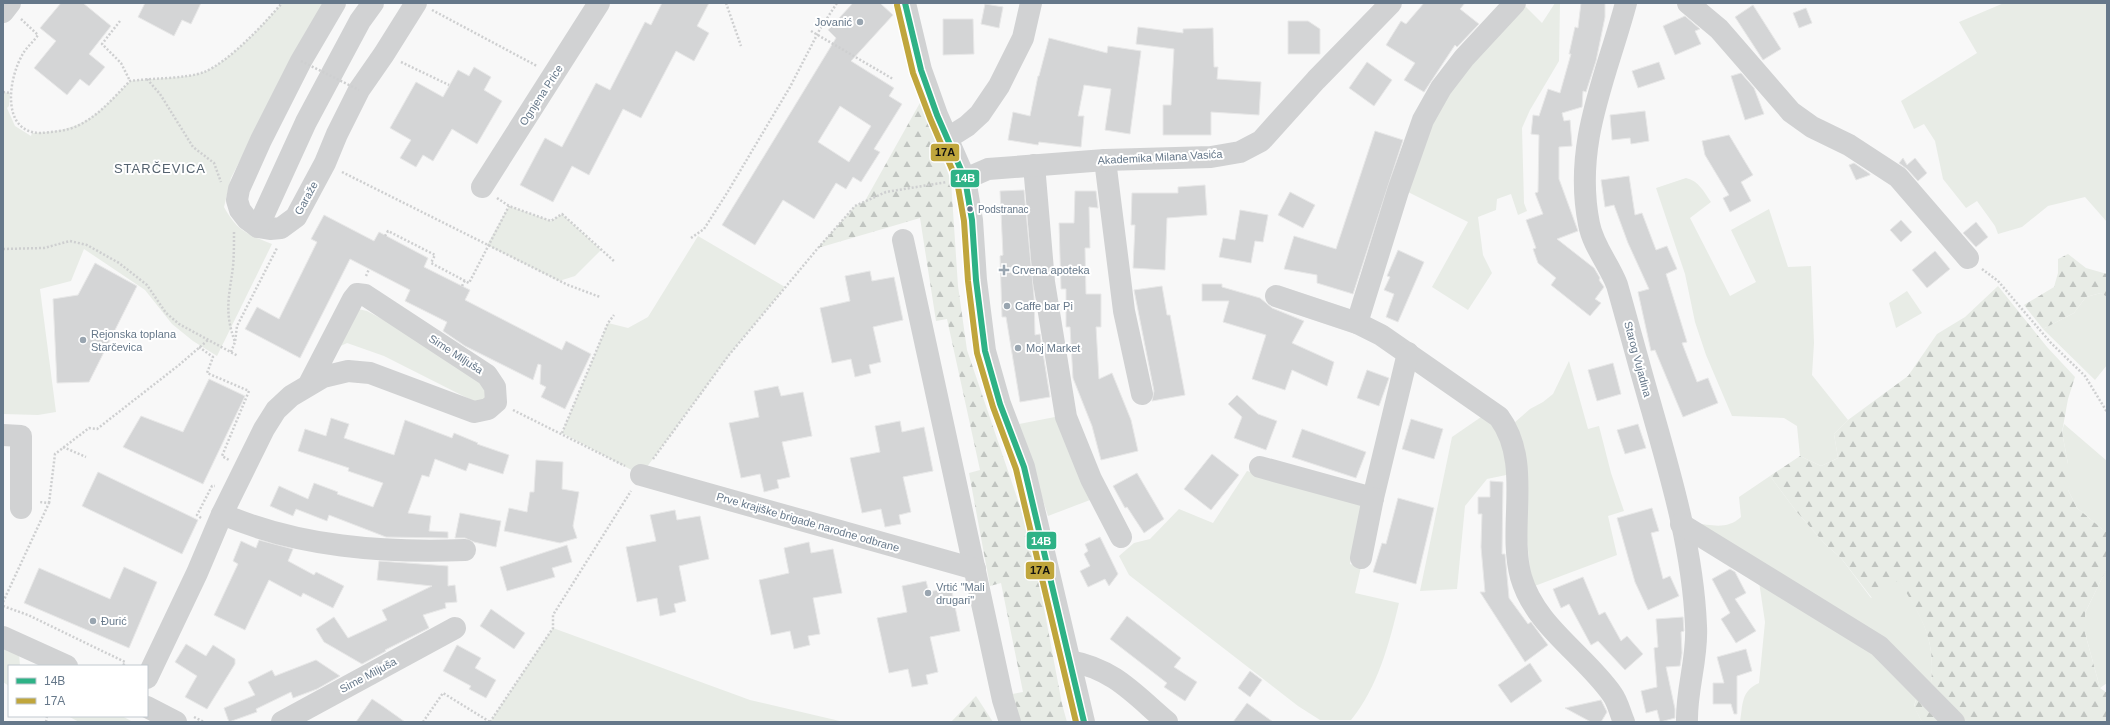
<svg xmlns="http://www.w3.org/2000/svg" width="2110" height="725" font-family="Helvetica,sans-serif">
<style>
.green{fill:#e8ece6}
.forest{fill:url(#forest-firs)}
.building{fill:#d4d5d6;stroke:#e8e8e8;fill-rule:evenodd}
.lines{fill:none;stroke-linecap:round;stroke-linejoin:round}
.path{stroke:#cecfd0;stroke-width:2.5;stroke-dasharray:2 2;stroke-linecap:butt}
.minor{stroke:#d1d2d3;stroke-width:22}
.path-bridge{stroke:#cecfd0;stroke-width:2.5;stroke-dasharray:2 2;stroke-linecap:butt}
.bus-1-casing{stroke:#fff;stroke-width:9}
.bus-2-casing{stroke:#fff;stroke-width:9}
.bus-1{stroke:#2eb286;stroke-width:6}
.bus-2{stroke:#c0a63c;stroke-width:6}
.poi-dot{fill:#99a5b0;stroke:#fff;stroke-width:1.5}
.bus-dot{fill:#66788a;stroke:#fff;stroke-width:1.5}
.labels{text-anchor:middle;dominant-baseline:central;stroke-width:4;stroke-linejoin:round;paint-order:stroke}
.bus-label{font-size:10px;fill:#66788a;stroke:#fff;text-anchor:start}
.poi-label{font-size:11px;fill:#66788a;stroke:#fff;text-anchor:start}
.street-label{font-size:11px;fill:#66788a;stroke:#fff}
.quarter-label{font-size:13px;letter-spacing:1px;fill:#54626f;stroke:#fff}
.line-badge{stroke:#fff;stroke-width:1.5}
.badge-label{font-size:11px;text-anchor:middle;font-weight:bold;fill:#fff}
.pale-badge-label{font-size:11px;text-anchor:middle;font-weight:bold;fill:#111}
</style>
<defs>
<pattern id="forest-firs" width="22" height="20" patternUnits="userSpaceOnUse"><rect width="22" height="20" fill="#e8ece6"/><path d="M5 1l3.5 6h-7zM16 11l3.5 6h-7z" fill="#c0c4c0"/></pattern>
</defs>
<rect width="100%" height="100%" fill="#f8f8f8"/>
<g class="green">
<path d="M282,3H325L304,35L231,178L224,207C238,232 246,233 272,244L217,356L193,341L172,324L145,290L84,249L71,281L40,289L56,412L38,415L3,414V92L10,93L9,106L7,108L15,126L31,136L32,133C83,132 97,115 130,81C151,78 185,79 204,72C229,62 265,23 282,3Z"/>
<path d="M1555,3H1560L1559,61L1530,110L1522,128L1524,203L1527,211L1518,215L1511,194L1497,199L1496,210L1478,217L1483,255L1492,273L1468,310L1432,287L1468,222L1406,191L1427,127L1445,96L1524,5L1542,23Z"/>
<path d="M2004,3H2107V222L2085,197L2048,206L2022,227L1998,234L1995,226L1977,201L1966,208L1943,179L1935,141L1924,124L1914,129L1901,101L1977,53L1959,22Z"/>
<path d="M1686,178C1699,181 1704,192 1711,202L1690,218L1730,296L1756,282L1731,230L1769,209L1788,267L1811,266L1814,343L1812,375L1848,420L1834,434L1838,458L1821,466L1800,456L1797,426L1784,418L1732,416L1706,355L1695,322L1685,274L1656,188Z"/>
<path d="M509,206L551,221L562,214L601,250L575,276L559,281L487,245Z"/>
<path d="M698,236L785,287L729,355L641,475L562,433L608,323L628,328L648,317Z"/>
<path d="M1907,291L1922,313L1896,328L1889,303Z"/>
<path d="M2101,293L2107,297V365L2095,380L2043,329L2074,313L2086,297Z"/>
<path d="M358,309L367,311L487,375L485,407L384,356L347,343L330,351Z"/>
<path d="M1569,361L1588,429L1599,426L1611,473L1624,511L1608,516L1617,555L1532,587L1514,423L1530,409L1543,402L1553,394Z"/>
<path d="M1484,415L1499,431L1511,474L1487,479L1465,506L1457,589L1420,591L1452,437Z"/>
<path d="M1060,416L1090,500L1048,516L1019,424Z"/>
<path d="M2064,424L2107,461V533L2077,508L2068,490V464L2062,432Z"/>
<path d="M1247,471L1363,502L1350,564L1361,567L1355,593L1399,603C1389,644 1378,687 1351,720H1320L1298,706L1129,575L1119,556L1134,543L1150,539L1179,509L1213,523Z"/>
<path d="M1770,476L1796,511L1825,544L1841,558L1871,598L1899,579C1921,617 1936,637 1931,683L1918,693L1914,706L1922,722H1740C1743,704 1741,691 1759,683L1765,622L1758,575L1694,523C1712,525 1727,530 1741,517L1739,497Z"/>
<path d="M2107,568V683L2100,688L2085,633V613Z"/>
<path d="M553,628L750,700L844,722H490Z"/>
<path d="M3,643L19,654L20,666H9V686L3,682Z"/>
<path d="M68,716H122L133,722H79Z"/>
</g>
<g class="forest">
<path d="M921,101L951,181L958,286L967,350L1031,539L1062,704L1067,722H1018L1012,694L1023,692L1001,583L990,586L969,473L980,470L947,319L936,321L920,218L818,248L855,206L865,201Z"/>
<path d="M2068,254L2086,268L2107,274V297L2101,293L2086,297L2074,313L2043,329L2024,305L2054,287L2058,273V259Z"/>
<path d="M1998,286L2047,347L2075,377L2068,399L2062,432L2068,464V490L2077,508L2107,533V568L2085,613V633L2100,688L2107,693V722H1922L1914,707L1918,693L1931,683C1936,637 1921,618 1899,580L1872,598L1841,558L1825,544L1796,511L1770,476L1800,456L1821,466L1838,458L1834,434L1848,420L1908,376L1937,334L1965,317Z"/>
<path d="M976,696L993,722H951Z"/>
</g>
<g class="building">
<path d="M61,3H83L111,26L89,54L105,67L89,86L80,79L67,95L34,68L56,41L40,28Z"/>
<path d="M145,3H201L191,24L182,20L174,36L138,17Z"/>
<path d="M662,3H709L697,26L709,33L694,61L676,51L641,118L623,109L589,175L572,166L553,202L520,185L545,138L562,147L596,83L610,90L645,22L651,25Z"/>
<path d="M853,3H880L893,15L851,61L894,88L889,96L902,104L874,149L880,152L861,182L853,177L846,189L836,183L814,219L783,200L755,245L722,225L836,38L828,30ZM840,106L871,126L849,162L818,142Z"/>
<path d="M1424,3H1465L1460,9L1479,24L1457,47L1455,45L1424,92L1404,80L1415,63L1386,45L1401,21L1406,24Z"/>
<path d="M1581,3H1605V17L1596,61L1586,92L1583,91L1582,107L1562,113L1564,121L1570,120L1572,146L1559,147V179L1578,231L1557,239L1594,268L1600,278L1599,280L1604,287L1595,299L1601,303L1590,316L1551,285L1556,278L1538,263L1533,249L1536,248L1526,220L1543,214L1535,193L1538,192L1539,135L1531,134L1533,115L1539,116L1548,89L1560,93L1571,54H1569L1575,27L1578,28Z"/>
<path d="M985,4L1003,7L999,28L981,24Z"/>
<path d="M1753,5L1781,49L1763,60L1735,17Z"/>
<path d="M1806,8L1812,23L1799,28L1793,13Z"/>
<path d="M1685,16L1700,29L1695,31L1701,44L1675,55L1663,26Z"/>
<path d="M943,19H973L974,54L943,55Z"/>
<path d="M1288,21H1308L1320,29V54H1288Z"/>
<path d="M1138,27L1183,33V29L1213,28L1214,67H1218L1217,79L1261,82L1259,115L1211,112V135H1163V105H1171L1174,49L1136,44Z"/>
<path d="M1049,38L1107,53L1108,46L1141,51L1130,134L1105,130L1111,89L1084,85L1078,116H1084L1081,147L1039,142L1038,145L1008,140L1013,112L1030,116L1038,76H1039Z"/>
<path d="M1367,62L1392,80L1374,106L1349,88Z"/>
<path d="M1659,62L1665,79L1638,88L1632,71Z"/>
<path d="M474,67L491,77L484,90L502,101L477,144L452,129L433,161L423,155L416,167L400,158L411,140L390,128L416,82L443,97L458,70L469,76Z"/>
<path d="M1741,73L1754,88L1764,114L1745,120L1731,76Z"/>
<path d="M1645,111L1649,141L1631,144L1630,138L1612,140L1610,115Z"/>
<path d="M1375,131L1403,140L1353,294L1317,283V275L1284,269L1294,236L1336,249Z"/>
<path d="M1729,135L1753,175L1741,182L1751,201L1730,212L1723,198L1729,195L1705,155L1702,141Z"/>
<path d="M1903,158L1907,165L1915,158L1927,173L1918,181L1907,169L1899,163Z"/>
<path d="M1854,163L1870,174V175L1856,180L1849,165Z"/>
<path d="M1629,176L1635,215L1642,213L1656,250L1667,246L1677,269L1666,274L1687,342L1682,343L1697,382L1708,378L1718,403L1683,417L1655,350L1651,351L1638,292L1649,289L1628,243L1614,205L1605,207L1601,180Z"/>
<path d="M1205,185L1207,215L1167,218L1165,270L1133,268L1135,225H1131L1132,193H1178V187Z"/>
<path d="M1024,190L1034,296L1035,335L1040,334L1050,397L1020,402L1006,317H1002L1000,256L1003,255L1000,191Z"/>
<path d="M1075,191H1096L1098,208L1089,207L1090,248H1085L1086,294H1101V327H1096L1099,379L1112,373L1131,420L1138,451L1101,460L1092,426L1073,378L1070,327H1066V289H1061L1059,223H1074Z"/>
<path d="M1290,192L1315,205L1303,228L1278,215Z"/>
<path d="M1240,210L1268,215L1263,242L1255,241L1251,263L1219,257L1223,238L1235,240Z"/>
<path d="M324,215L374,241L379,232L428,258L424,267L470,290L465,300L562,350L566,341L591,354L565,409L541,397L546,387L540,384L541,365L538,364L533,380L465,346L443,331L447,322L405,301L410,290L350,259L300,358L245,329L257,307L279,319L317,242L311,239Z"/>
<path d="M1901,220L1912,232L1901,242L1890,230Z"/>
<path d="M1976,222L1988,237L1976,247L1963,233Z"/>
<path d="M1398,250L1424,262L1398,322L1386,317L1394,294L1384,290L1390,277L1387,276Z"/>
<path d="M1935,251L1950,269L1927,288L1912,270Z"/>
<path d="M95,263L137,286L89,382L57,383L53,299L78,295Z"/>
<path d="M870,271L872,281L894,277L903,320L873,327L881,362L869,365L871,373L855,377L851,359L832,363L820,308L850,301L845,276Z"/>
<path d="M1202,284H1222V287L1260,298L1272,308L1304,321L1292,343L1334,362L1327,386L1292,370L1285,390L1252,379L1266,335L1223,322L1229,301H1202Z"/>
<path d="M1162,286L1167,315H1170L1185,395L1152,401L1154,391L1134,290Z"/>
<path d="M1613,363L1621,394L1597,401L1588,370Z"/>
<path d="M1367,370L1389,378L1379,406L1357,398Z"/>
<path d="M209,379L245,396L203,484L123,447L141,416L183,432Z"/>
<path d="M778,386L781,396L803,392L812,436L782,442L790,477L777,480L779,488L764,492L760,474L741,478L729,423L759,417L754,391Z"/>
<path d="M1237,395L1258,414L1277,421L1266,450L1234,438L1242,417L1228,404Z"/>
<path d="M331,418L349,424L344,438L394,455L405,420L452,438L454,433L478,443L477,444L509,455L503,474L469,463L466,471L435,459L429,477L422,475L408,513L431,516L429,531L448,532V538L386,537L329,515L327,521L296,509L293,516L270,506L279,486L308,499L314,483L338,492L337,494L373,507L383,483L348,471L349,468L298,451L305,429L326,436Z"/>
<path d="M1411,419L1443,429L1434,459L1402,449Z"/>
<path d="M900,421L902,432L924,427L933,471L903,477L911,512L899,515L901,524L885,527L881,509L862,513L850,458L880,452L875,426Z"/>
<path d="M1638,424L1646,448L1625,454L1617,430Z"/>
<path d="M1302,429L1366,452L1356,478L1292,457Z"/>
<path d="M1212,454L1239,475L1211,510L1184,489Z"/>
<path d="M536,460L563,462L562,489L579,492L573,526L577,538L560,543L504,531L509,508L527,512L530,492H534Z"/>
<path d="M98,472L198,520L182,554L82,506Z"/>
<path d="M1137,473L1164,519L1144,533L1127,507L1125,508L1113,486Z"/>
<path d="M1490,481L1503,482L1502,554H1505L1509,598L1528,624L1531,622L1548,645L1525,662L1480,592H1485L1481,547L1482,514H1478V497H1490Z"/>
<path d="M1398,498L1434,508L1416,584L1373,572L1382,543L1386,544Z"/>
<path d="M1652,508L1659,531L1651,533L1663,579L1670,576L1679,596L1648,610L1635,582L1617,518Z"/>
<path d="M675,510L677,520L700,516L709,559L679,566L686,601L674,604L676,612L660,616L657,598L637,602L626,547L656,541L650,515Z"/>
<path d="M460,513L501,521L496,547L474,542L465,538H455Z"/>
<path d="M1100,537L1118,574L1109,586L1105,579L1088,587L1080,571L1090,566L1084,554L1088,551L1085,544Z"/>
<path d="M259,540L293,549L288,561L314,575L316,572L344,586L333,608L303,593L301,597L269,580L245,630L214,615L238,564L233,561L241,541L256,548Z"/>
<path d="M809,542L811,553L833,549L842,593L813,598L820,634L808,636L810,645L794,649L790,631L771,635L759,580L789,573L784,548Z"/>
<path d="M567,545L572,562L552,568L555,577L507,591L500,567Z"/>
<path d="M379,561L448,566V586L455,585L457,602L445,603L446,608L423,615L429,628L385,650L386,651L362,664L324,642L316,629L334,617L348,638L387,620L382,610L432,586L377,580Z"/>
<path d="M124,567L157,582L129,648L24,603L39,568L110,599Z"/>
<path d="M1730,569L1735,572L1746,593L1735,599L1756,631L1736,643L1721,619L1730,613L1712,579Z"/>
<path d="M1583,577L1599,615L1605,612L1621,641L1627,636L1643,654L1625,670L1598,641L1591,645L1569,604L1561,608L1553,589Z"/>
<path d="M926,581L929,592L951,587L960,631L930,637L938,672L926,675L928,684L912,687L908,669L889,673L877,618L907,612L902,586Z"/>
<path d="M491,609L525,633L514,649L480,626Z"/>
<path d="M1127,616L1181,658L1174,667L1197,682L1185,701L1164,687L1167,683L1110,639Z"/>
<path d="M1683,617L1684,631L1681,632L1682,653L1680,666L1666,667L1675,709V718L1660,722L1657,710L1646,713L1641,691L1657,687L1654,648L1658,647L1656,619Z"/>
<path d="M186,644L206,656L213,645L235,659V664L207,709L185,697L197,676L175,662Z"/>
<path d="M457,645L481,658L475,668L496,680L486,698L469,689L471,686L443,671Z"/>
<path d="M1746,649L1752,671L1737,676V714H1734L1731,704H1713V683H1724L1717,657Z"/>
<path d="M316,660L340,676L317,689L293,698L291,692L256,709L257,712L229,722L224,708L255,695L248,682L272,670L275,676Z"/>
<path d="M1530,663L1542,681L1511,703L1498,685Z"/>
<path d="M1250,671L1262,680L1250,697L1238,688Z"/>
<path d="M372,699L384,707L405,722H356Z"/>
<path d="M1601,700L1607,712L1601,722H1591L1565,708Z"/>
<path d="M1247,703L1273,722H1233Z"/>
</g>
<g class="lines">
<g class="path">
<path d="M726,3L741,46"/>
<path d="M432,10L537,66"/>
<path d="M21,19L38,35C34,41 28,46 24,52C8,77 0,133 41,133C52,132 67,131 77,126C99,116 114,97 130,81C151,78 186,79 204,72C229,62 265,23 282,3"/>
<path d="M120,21L102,44L121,63L130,81"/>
<path d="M811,31L893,79"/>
<path d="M401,62L449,85"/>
<path d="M147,79L160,94L193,147L214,163L221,182"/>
<path d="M3,92L10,93"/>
<path d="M342,172L568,285L600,297"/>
<path d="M497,198L509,206L551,221L562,214L615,262"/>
<path d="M234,232C234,244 234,255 233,267C229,297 224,312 235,342"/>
<path d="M385,236L388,231L435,255L431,263L469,283L509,206"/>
<path d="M691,238L704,229L727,193L790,87L820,29L837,3"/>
<path d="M3,249L44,248L70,241L87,245L119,263L147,285L166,313L179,324L238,356"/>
<path d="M1982,269L1998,281L2051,343L2085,376L2107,412"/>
<path d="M366,276L369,269"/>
<path d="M462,286L465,280"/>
<path d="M199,347L213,357L207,373L249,391L222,456L229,460"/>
<path d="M231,352L235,342L237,326L277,248"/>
<path d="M513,410L625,466"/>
<path d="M562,433L608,323L614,315"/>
<path d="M63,447L86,457"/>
<path d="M653,459L729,355L818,248L855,206L886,192L947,182"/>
<path d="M49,503L55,454L89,428L97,429L179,365L208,340"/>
<path d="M201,518L197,515L212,486H215"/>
<path d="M3,602L49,503L39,502"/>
<path d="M3,606L28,615L125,662L123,666"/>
<path d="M52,717V716"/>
<path d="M194,717L204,722"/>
<path d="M46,722L47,716"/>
<path d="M423,722L443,693L490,722"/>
<path d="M490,722L553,628V615L631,491"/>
</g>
<g class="minor">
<path d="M335,3L301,61L261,140L239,189L237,200L240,210L247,219L258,227L270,229L281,228L296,217L325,163L337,134L359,90L384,54L416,3"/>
<path d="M905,3L921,70L937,115L965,179L972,220L976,280L985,351L1000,404L1024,467L1084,722"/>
<path d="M1626,3C1606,78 1573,144 1589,224C1593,246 1609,264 1617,285C1629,327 1640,369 1652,410C1672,480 1693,552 1696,626C1698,658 1686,690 1687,722"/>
<path d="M1688,3L1719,29L1791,112L1812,127L1849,145L1898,177L1968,258"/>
<path d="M3,12L10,3"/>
<path d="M948,138L967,126L980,114L999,86L1023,38L1031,3"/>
<path d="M1105,160L1124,311L1142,394"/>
<path d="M1034,165L1044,282L1066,417L1091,479L1121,537"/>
<path d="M965,179L988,169L1105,160L1211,157L1240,152L1261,141L1316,80L1391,3"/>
<path d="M482,187L599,3"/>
<path d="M258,227L306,122L360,21L373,3"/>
<path d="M903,240L1003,700L1010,722"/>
<path d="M1276,296L1357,323L1381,335L1499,417C1533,463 1507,526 1521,577C1535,626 1584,654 1612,694C1618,702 1620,713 1624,722"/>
<path d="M1357,323L1398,191L1423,120L1441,88L1464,58L1515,3"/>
<path d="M3,435L21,436V508"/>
<path d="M1260,467L1373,498L1408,353"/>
<path d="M641,475L975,569"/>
<path d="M222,514C299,547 383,553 465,550"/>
<path d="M1681,524L1879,646L1954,722"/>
<path d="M1361,558L1373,498"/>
<path d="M3,637L67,666"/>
<path d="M1070,661C1114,669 1134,694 1167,722"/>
<path d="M147,678L197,573L222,514L264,429L276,410L291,396L323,377L348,371L370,373L474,412L488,409L496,402L495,387L487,375L365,295L357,294L353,299L309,384"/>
<path d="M147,707L176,722"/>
<path d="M282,722L455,628"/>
</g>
<path class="path-bridge" d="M301,61L359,90"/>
<g class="bus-1-casing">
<path id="bus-1" d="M905,3L921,70L937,115L965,179L972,220L976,280L985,351L1000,404L1024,467L1084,722"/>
</g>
<g class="bus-2-casing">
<path id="bus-2" d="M897,5L913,73L930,118L957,181L964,221L968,281L977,353L993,407L1016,469L1076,722"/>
</g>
<use href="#bus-1" class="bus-1"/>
<use href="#bus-2" class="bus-2"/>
</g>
<g class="poi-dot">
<circle cx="860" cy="22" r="4"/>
<path d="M1002 264h4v4h4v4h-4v4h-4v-4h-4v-4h4z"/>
<circle cx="1007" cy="306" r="4"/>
<circle cx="83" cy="340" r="4"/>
<circle cx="1018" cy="348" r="4"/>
<circle cx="928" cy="593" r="4"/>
<circle cx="93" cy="621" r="4"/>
</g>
<circle class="bus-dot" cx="970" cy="209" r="3.5"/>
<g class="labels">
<g class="bus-label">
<text x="978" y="209">Podstranac</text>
</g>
<g class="poi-label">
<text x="852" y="22" text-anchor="end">Jovanić</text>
<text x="1012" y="270">Crvena apoteka</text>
<text x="1015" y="306">Caffe bar Pi</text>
<text x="91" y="334">Rejonska toplana<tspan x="91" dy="13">Starčevica</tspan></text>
<text x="1026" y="348">Moj Market</text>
<text x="936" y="587">Vrtić "Mali<tspan x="936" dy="13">drugari"</tspan></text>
<text x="101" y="621">Đurić</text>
</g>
<g class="street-label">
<text transform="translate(541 95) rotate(-57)">Ognjena Price</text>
<text transform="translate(1160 157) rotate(-3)">Akademika Milana Vasića</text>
<text transform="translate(306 198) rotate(-61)">Garaže</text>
<text transform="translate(456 354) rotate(33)">Sime Miljuša</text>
<text transform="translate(1638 359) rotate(75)">Starog Vujadina</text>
<text transform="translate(808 522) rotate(16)">Prve krajiške brigade narodne odbrane</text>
<text transform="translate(368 675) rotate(-28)">Sime Miljuša</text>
</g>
<g class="quarter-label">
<text x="160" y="168">STARČEVICA</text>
</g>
</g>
<g class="line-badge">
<rect x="930" y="143" width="30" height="19" rx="4" fill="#c0a63c"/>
<rect x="950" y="169" width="30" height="19" rx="4" fill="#2eb286"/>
<rect x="1026" y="531" width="31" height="19" rx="4" fill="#2eb286"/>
<rect x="1025" y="561" width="30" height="19" rx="4" fill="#c0a63c"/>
</g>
<g class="badge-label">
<text x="965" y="182">14B</text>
<text x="1041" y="545">14B</text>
</g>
<g class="pale-badge-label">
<text x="945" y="156">17A</text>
<text x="1040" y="574">17A</text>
</g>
<rect width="2110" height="725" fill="none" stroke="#66788a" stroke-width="8"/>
<rect x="8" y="665" width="140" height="52" fill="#ffffff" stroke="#c2c9d0"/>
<rect x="16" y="678" width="20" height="6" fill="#2eb286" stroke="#c2c9d0"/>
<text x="44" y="685" font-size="12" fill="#66788a">14B</text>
<rect x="16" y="698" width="20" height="6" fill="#c0a63c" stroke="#c2c9d0"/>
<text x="44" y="705" font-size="12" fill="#66788a">17A</text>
</svg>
